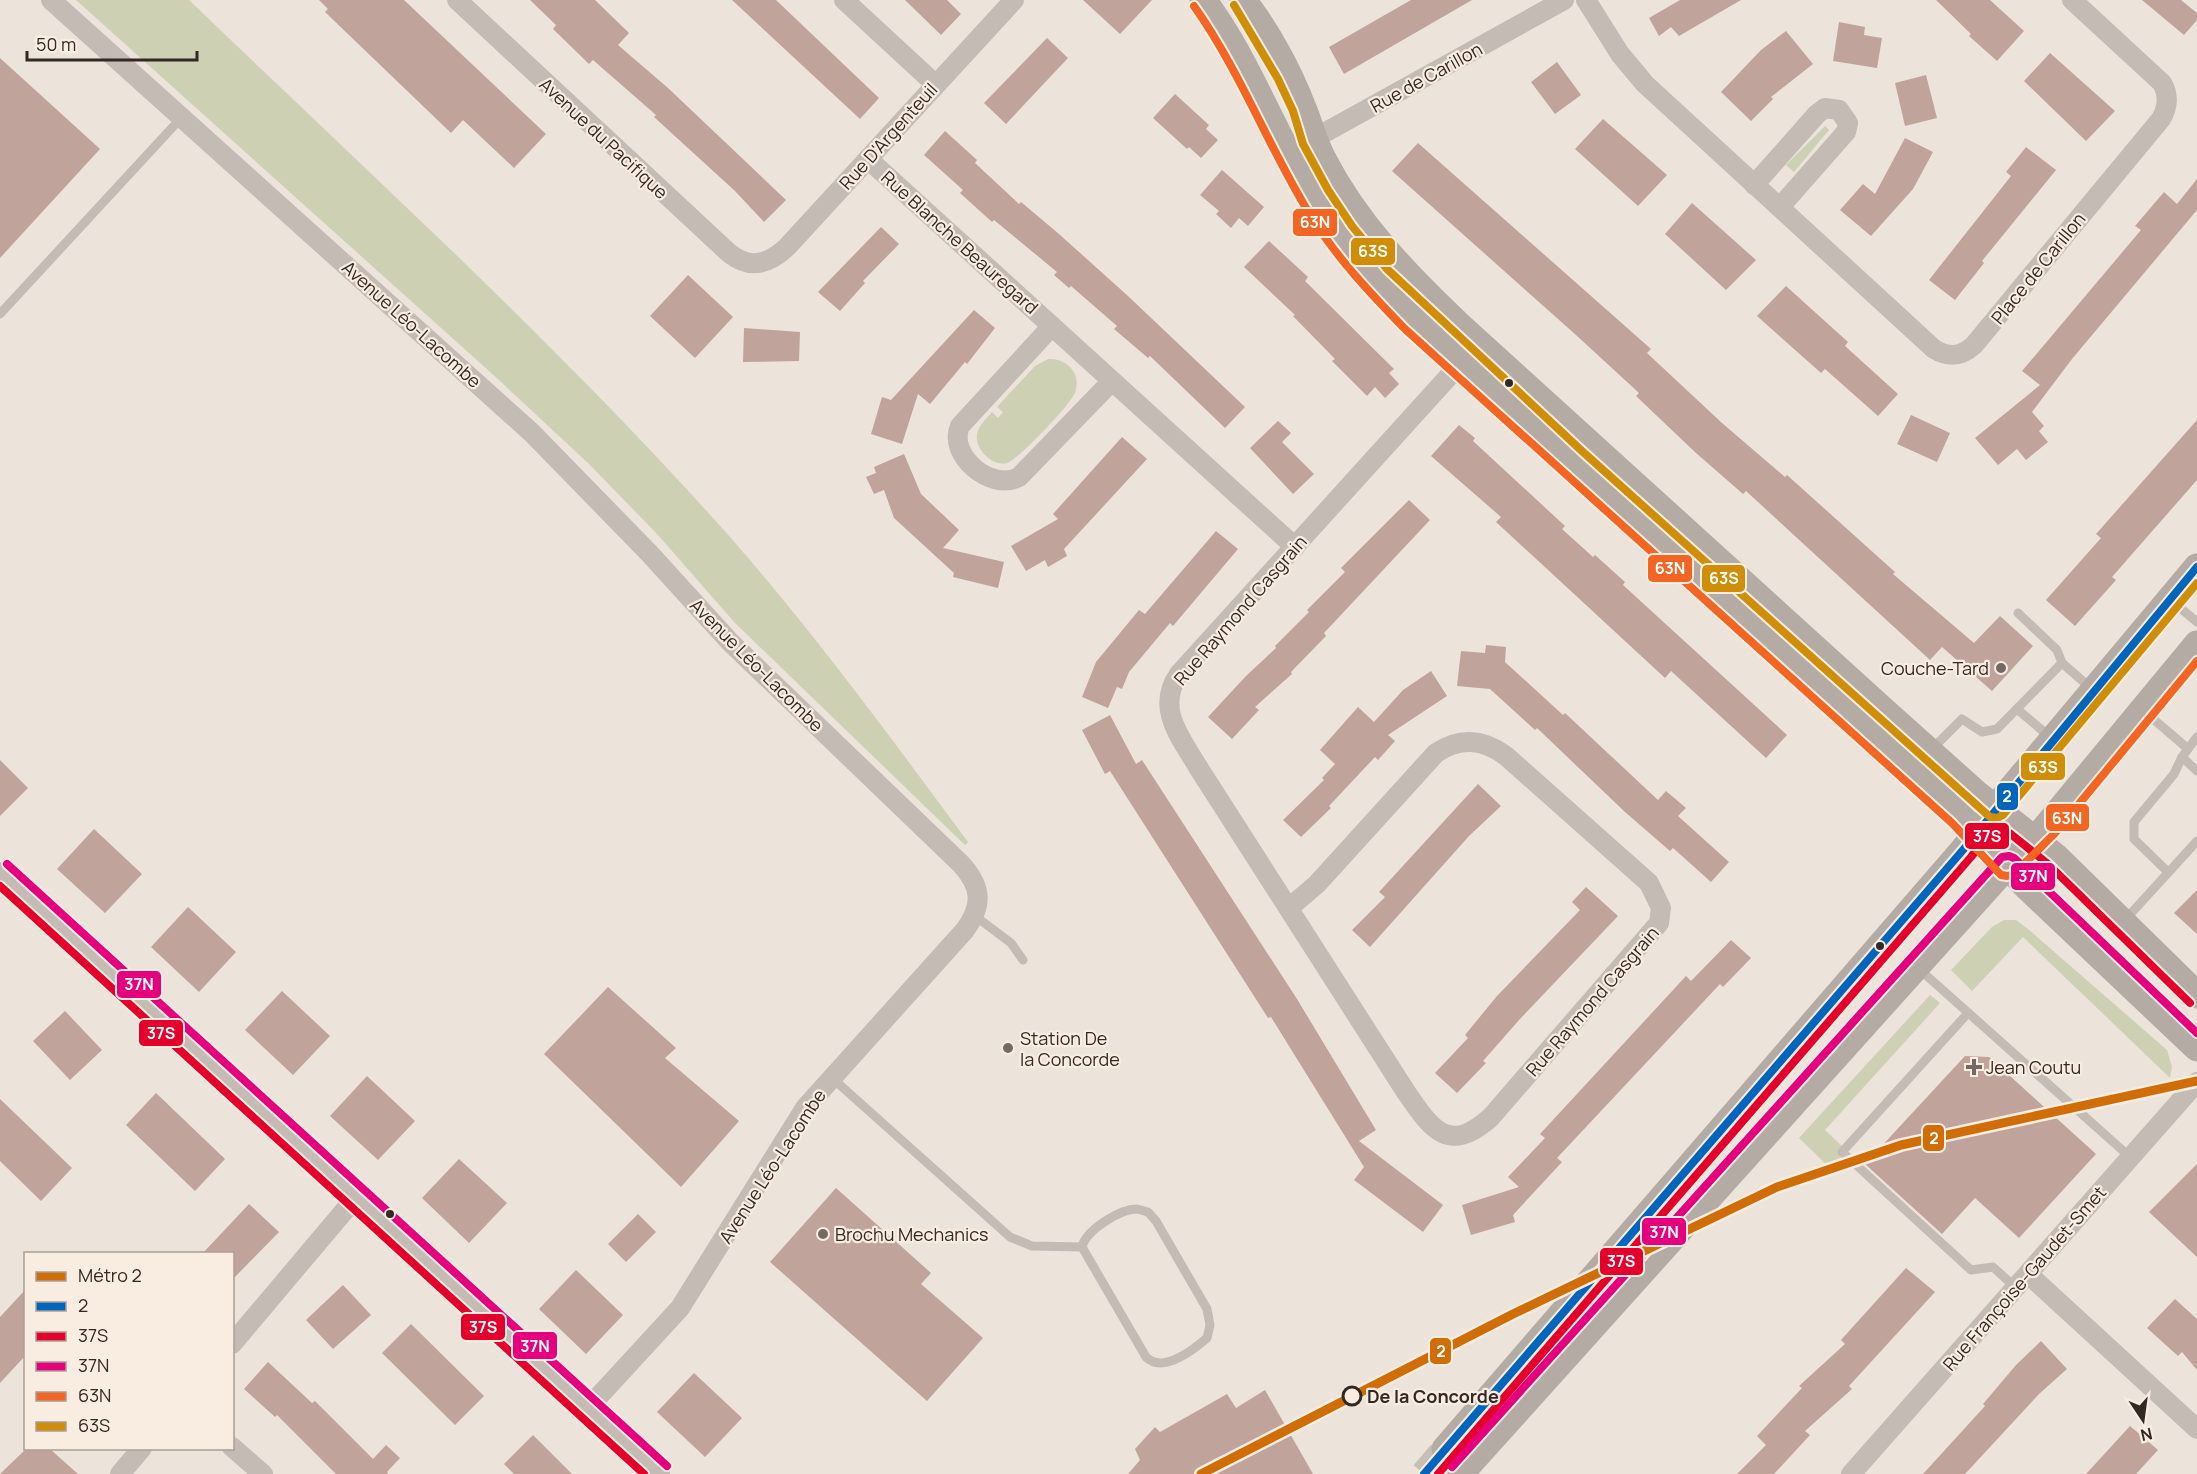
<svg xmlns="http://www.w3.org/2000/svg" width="2197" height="1474" font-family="Manrope,sans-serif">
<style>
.green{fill:#ced0b4}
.building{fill:#c0a49c}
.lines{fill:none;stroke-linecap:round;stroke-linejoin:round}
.secondary-tunnel{stroke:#c7beb6;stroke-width:27;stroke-dasharray:27 14;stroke-linecap:butt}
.lane{stroke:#c4bbb5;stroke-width:9}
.street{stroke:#c4bbb5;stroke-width:20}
.secondary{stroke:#b4aba5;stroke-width:27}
.bus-1-casing{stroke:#f9ece1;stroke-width:12}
.bus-2-casing{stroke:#f9ece1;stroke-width:12}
.bus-3-casing{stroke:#f9ece1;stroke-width:12}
.bus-4-casing{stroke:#f9ece1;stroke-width:12}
.bus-5-casing{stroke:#f9ece1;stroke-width:12}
.bus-1{stroke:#0065bd;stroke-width:8}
.bus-2{stroke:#e4002b;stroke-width:8}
.bus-3{stroke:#e5007d;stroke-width:8}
.bus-4{stroke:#f26522;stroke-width:8}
.bus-5{stroke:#d08d07;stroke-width:8}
.metro-1-casing{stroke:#f9ece1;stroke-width:14}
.metro-1{stroke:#d06d07;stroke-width:9}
.bus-dot{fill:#332824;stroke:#f9ece1;stroke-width:2}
.poi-dot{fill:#746964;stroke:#f9ece1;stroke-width:2}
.stop-dot{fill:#f9ece1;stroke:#332824;stroke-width:3}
.labels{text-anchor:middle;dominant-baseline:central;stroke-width:4.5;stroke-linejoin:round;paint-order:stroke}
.street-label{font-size:18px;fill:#332824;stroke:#f9ece1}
.poi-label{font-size:18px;fill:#332824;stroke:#f9ece1;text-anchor:start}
.stop-label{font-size:18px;font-weight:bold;fill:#332824;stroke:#f9ece1;text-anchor:start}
.line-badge{stroke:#f9ece1;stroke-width:2}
.badge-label{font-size:16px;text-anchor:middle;font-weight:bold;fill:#fff}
</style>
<rect width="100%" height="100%" fill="#ece3db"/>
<g class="green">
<path d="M76,0H189C372,176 561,347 730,537C815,634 891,738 968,842L965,845L735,623L658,535L589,464L499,380Z"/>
<path d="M1825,126L1829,130L1794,172L1786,165Z"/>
<path d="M1048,359C1059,358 1070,364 1075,374C1077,380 1077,387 1075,393C1070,405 1019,459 1007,463C993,467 975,450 977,435C978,426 986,419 992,412L998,418L1003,412L997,407L1035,366Z"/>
<path d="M2004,920H2016L2028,929L2167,1050L2172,1067L2170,1078L2023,937L1972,991L1951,970L1992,927Z"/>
<path d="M1930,995L1940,1003L1825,1130L1843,1147L1847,1155L1833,1171L1799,1138Z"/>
</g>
<g class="building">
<path d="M319,0H404L546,134L514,168L463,120L451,133L325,12L328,9Z"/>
<path d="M530,0H595L629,33L618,45L668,88L786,200L764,222L735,191L654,117L656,115L593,60L589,64L553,29L556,25Z"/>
<path d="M732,0H776L879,98L860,119Z"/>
<path d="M905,0H947L961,14L941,35Z"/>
<path d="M1083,0H1152L1120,34Z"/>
<path d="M1411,0H1472L1344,74L1329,47Z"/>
<path d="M1680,0H1741L1679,36L1671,27L1659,36L1649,18Z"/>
<path d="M1936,0H1990L2024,31L1997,61L1969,36L1971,34Z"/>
<path d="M2142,0H2181L2197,13V20L2184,35Z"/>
<path d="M1839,22L1865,27L1864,35L1882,38L1877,68L1833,61Z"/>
<path d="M1786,31L1813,64L1771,97L1773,99L1751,121L1721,92L1761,50Z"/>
<path d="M1047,38L1068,58L1006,124L984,103Z"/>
<path d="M2050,53L2115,111L2086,141L2024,81Z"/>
<path d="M0,58L100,149L0,258Z"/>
<path d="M1557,62L1581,95L1555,114L1531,82Z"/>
<path d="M1926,75L1937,118L1905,126L1895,83Z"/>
<path d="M1175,94L1209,125L1206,129L1218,140L1201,158L1189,147L1187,149L1153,118Z"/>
<path d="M1603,119L1667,175L1638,206L1575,149Z"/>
<path d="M945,131L977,160L975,163L1019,204L1021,202L1059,234L1128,296L1245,407L1225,428L1150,356L1148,358L1114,329L1117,326L1071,286L1069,288L1054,275L1057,272L994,220L992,222L960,193L963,190L924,155Z"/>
<path d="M1905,138L1933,152L1913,189L1871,236L1840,210L1863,184L1875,194Z"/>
<path d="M1418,143L1651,349L1647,353L1722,423L1785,477L1787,475L1895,572L1893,574L1974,643L2000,616L2033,646L1992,691L1942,647L1930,660L1746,491L1743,494L1696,453L1636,396L1639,393L1576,335L1392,171Z"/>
<path d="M2026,147L2056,170L1982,261L1984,263L1955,300L1929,280L2011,176L2006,172Z"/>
<path d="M1222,170L1264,207L1248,226L1239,218L1231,228L1216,214L1219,211L1200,195Z"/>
<path d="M2197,179V210L2072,359L2032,412L2044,426L2039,431L2048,442L2026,460L2017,449L1998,465L1975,438L2040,385L2022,371L2141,230L2135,226L2164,192L2177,204Z"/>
<path d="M1692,203L1756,260L1726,290L1665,234Z"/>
<path d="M881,227L899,244L863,281L865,283L840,311L818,292Z"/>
<path d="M1269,241L1308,277L1305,281L1394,369L1389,373L1399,384L1385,398L1375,387L1367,396L1332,361L1335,359L1293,316L1295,315L1244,267Z"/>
<path d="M688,275L733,317L695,358L650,316Z"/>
<path d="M1786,286L1848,342L1845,346L1898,394L1878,416L1825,369L1821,373L1757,316Z"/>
<path d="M974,310L995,328L967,364L965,362L930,404L918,394L902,444L871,434L882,397L891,400Z"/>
<path d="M744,328L800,332L799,361L743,362Z"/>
<path d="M1911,415L1950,433L1937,462L1897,444Z"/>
<path d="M2197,420V480L2112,577L2116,580L2075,626L2046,600L2101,538L2096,534Z"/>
<path d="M1278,421L1291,433L1282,442L1314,474L1293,494L1250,448Z"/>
<path d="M1459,425L1475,438L1473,441L1565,526L1562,529L1593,557L1595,555L1625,582L1623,585L1787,735L1766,758L1671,671L1665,678L1496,522L1501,517L1431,456Z"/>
<path d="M1122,437L1147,459L1064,549L1067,556L1048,567L1045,560L1026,571L1011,546L1058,519L1053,514Z"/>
<path d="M904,454L921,494L959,530L943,548L1004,562L998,588L953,577L954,573L894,518L884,490L874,494L866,477L876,473L874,467Z"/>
<path d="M1409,500L1430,520L1324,633L1326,636L1291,672L1292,674L1255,707L1259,710L1232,739L1208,717L1246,676L1276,648L1275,646L1309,612L1307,610L1345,572L1341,568Z"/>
<path d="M1216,531L1238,549L1173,626L1170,623L1129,672L1122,689L1117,687L1108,708L1082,697L1096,662L1139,610L1145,614Z"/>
<path d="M1486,645L1506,647L1505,662L1563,715L1565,713L1658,800L1666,791L1686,808L1678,816L1729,862L1711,882L1673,848L1670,851L1625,812L1537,728L1535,730L1490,689L1457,686L1461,651L1485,653Z"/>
<path d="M1431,671L1447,696L1388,735L1395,741L1378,760L1375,757L1329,806L1331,808L1301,837L1283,820L1324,780L1322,778L1335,764L1320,750L1358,707L1374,722L1403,690Z"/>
<path d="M1110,715L1136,764L1142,760L1297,999L1376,1130L1359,1141L1443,1205L1423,1232L1354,1180L1364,1167L1271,1017L1268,1018L1110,771L1105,774L1082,730Z"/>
<path d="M0,760L28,788L0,816Z"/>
<path d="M1478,784L1501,806L1469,836L1370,947L1352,930L1385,897L1379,892Z"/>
<path d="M94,829L142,874L105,913L57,869Z"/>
<path d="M1586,887L1618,916L1520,1019L1483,1061L1486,1063L1457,1093L1435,1073L1468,1038L1465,1035L1497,996L1580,910L1572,902Z"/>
<path d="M2197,890V934L2174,913Z"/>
<path d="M188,907L236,952L199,992L151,947Z"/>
<path d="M1731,940L1751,958L1723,987L1720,984L1557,1158L1562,1162L1513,1215L1515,1222L1471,1235L1462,1205L1519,1187L1508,1177L1545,1138L1540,1134L1686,976L1691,981Z"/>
<path d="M608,987L676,1048L665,1058L739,1121L681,1187L544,1054Z"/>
<path d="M282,991L330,1036L293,1075L245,1030Z"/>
<path d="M65,1011L102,1050L70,1080L33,1041Z"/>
<path d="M1965,1056L1989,1057L2096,1154L2019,1238L1975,1198L1942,1234L1865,1164Z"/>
<path d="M367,1076L415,1121L378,1160L330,1116Z"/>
<path d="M156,1093L225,1159L195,1191L126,1125Z"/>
<path d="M0,1099L72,1168L41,1201L0,1161Z"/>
<path d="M459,1159L507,1203L469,1243L422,1198Z"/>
<path d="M2197,1164V1257L2149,1212Z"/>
<path d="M836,1188L931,1273L921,1284L983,1338L927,1401L770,1262Z"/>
<path d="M249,1204L279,1232L232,1280V1254H202Z"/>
<path d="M638,1214L656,1232L626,1262L608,1244Z"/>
<path d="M1906,1268L1935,1292L1849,1386L1852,1389L1805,1431L1810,1435L1774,1474H1737L1766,1445L1757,1436L1802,1388L1799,1386L1845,1344L1841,1340Z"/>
<path d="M576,1270L623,1315L586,1354L539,1309Z"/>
<path d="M343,1285L371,1315L333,1349L306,1320Z"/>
<path d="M26,1289V1355L0,1383V1317Z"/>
<path d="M2175,1299L2197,1319V1370L2182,1352L2178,1356L2147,1328Z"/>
<path d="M411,1324L484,1396L455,1425L382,1353Z"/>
<path d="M2041,1341L2067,1369L2039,1394L1965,1474H1923L1985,1406L1983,1404L2016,1365Z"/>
<path d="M268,1362L312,1403L315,1401L373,1459L386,1445L400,1458L387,1472L388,1474H336L277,1415L275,1417L244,1389Z"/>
<path d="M694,1373L742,1418L705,1457L657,1412Z"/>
<path d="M1265,1390L1313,1474H1128L1140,1460L1135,1449L1155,1427L1160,1432L1227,1394L1236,1408Z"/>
<path d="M2130,1426L2158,1450L2136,1474H2086Z"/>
<path d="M533,1435L572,1474H514L504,1464Z"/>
<path d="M26,1449H50L78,1474H0Z"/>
</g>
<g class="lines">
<path class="secondary-tunnel" d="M1424,1474L1445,1449"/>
<g class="lane">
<path d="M0,314L182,117"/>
<path d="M2172,601L2197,622"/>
<path d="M2018,613L2057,650L2062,663"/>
<path d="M2017,709L2050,737"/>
<path d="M2144,711L2187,748"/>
<path d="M1932,749L1962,719L1982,732L1997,729L2062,663L2093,690"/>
<path d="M2182,757L2197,771"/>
<path d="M2168,872L2134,839V822L2174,774L2182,757L2197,737"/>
<path d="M975,916L1011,943L1023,960"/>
<path d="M2124,921L2197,841"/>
<path d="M1918,968L2130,1157"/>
<path d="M1968,1013L1842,1152L1971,1270L1993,1267L2016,1288"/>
<path d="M831,1077L1010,1237L1032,1246L1082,1247"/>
<path d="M1137,1209L1148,1212L1156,1221L1207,1309L1210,1325L1207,1338C1193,1350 1163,1374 1146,1357L1082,1247C1086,1230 1120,1209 1137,1209Z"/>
</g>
<g class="street">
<path d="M51,0L532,433L650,554L730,642L961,864C982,887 983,905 965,930L805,1108L680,1308L588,1408"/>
<path d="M457,0L729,253C750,270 769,264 787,247L1014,0"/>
<path d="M844,0L935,84"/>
<path d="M1586,0L1620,54L1645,84L1934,349C1949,358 1961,357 1974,345L2161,119C2168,107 2169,95 2162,83L2072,0"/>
<path d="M1288,153L1564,0"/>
<path d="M868,159L1295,547"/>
<path d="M1754,185L1817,114L1825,108L1839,110L1848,123L1846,132L1780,207"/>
<path d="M1052,326L960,426C947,455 991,492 1019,477L1112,381"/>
<path d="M0,872L660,1474"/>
<path d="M1289,908L1317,884L1436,753C1460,737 1483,739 1506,756L1649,883L1661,908L1659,923L1491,1117C1449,1155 1432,1130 1406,1092L1198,767C1181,738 1155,708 1179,674L1470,353"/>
<path d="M2028,1274L2197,1429"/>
<path d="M232,1344L356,1197"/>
<path d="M232,1447L263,1474"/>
<path d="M120,1474L142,1448"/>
<path d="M1851,1474L2197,1082"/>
</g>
<g class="secondary">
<path d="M1203,0C1238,46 1260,100 1287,151C1313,202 1343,248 1382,290L1959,815L2027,887L2197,1048"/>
<path d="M1243,0C1267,31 1289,71 1303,108C1310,125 1314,142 1323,159C1357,225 1407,276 1461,327L1883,710L1977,794L2055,856L2197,995"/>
<path d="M1445,1449L1963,850L2006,795L2197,567"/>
<path d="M1461,1473L2007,866L2035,840L2197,644"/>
</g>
<g class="bus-1-casing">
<path id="bus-1" d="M1424,1474L1963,850L2197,567"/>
</g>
<g class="bus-2-casing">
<g id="bus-2">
<path d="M0,886L644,1474"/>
<path d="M1438,1474L1971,857L1997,823L2048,864L2190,1003"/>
</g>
</g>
<g class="bus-3-casing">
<g id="bus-3">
<path d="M7,864L667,1466"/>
<path d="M1452,1467L2002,857L2009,856L2014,858L2197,1033"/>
</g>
</g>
<g class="bus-4-casing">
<path id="bus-4" d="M1194,6C1240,71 1268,146 1309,213C1335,256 1370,293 1405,329L1952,823L2001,875L2007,876L2014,874L2055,833L2197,661"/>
</g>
<g class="bus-5-casing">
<path id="bus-5" d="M1234,5L1278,79L1293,111L1303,144L1328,190L1352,226L1387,269L1583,452L1990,817L1997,818L2003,815L2197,583"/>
</g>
<use href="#bus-1" class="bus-1"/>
<use href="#bus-2" class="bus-2"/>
<use href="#bus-3" class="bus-3"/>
<use href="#bus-4" class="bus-4"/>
<use href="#bus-5" class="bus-5"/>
<g class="metro-1-casing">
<path id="metro-1" d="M1201,1474L1513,1314L1777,1187L1901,1145L2197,1081"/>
</g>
<use href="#metro-1" class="metro-1"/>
</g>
<g class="bus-dot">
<circle cx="1509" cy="383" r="5"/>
<circle cx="1880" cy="946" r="5"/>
<circle cx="390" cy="1214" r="5"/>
</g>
<g class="poi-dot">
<circle cx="2001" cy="668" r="6"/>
<circle cx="1008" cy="1048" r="6"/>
<path d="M1971 1058h6v6h6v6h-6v6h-6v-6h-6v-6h6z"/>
<circle cx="823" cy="1234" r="6"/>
</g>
<circle class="stop-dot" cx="1352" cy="1396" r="9"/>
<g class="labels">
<g class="street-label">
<text transform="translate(1426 77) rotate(-29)">Rue de Carillon</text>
<text transform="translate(888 136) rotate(-48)">Rue D'Argenteuil</text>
<text transform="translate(604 138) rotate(43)">Avenue du Pacifique</text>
<text transform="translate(960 242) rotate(42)">Rue Blanche Beauregard</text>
<text transform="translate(2038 268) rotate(-51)">Place de Carillon</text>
<text transform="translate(412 324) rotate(42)">Avenue Léo-Lacombe</text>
<text transform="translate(1240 610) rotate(-49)">Rue Raymond Casgrain</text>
<text transform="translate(757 665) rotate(45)">Avenue Léo-Lacombe</text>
<text transform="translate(1592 1001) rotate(-49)">Rue Raymond Casgrain</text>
<text transform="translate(772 1166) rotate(-57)">Avenue Léo-Lacombe</text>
<text transform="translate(2024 1278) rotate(-49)">Rue Françoise-Gaudet-Smet</text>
</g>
<g class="poi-label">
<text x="1989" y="668" text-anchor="end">Couche-Tard</text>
<text x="1020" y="1038">Station De<tspan x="1020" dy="21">la Concorde</tspan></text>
<text x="1986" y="1067">Jean Coutu</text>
<text x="835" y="1234">Brochu Mechanics</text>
</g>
<g class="stop-label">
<text x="1367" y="1396">De la Concorde</text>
</g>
</g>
<g class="line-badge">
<rect x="1292" y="208" width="46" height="29" rx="6" fill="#f26522"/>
<rect x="1350" y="237" width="46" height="29" rx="6" fill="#d08d07"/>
<rect x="1647" y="554" width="46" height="29" rx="6" fill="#f26522"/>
<rect x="1701" y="564" width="45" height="29" rx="6" fill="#d08d07"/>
<rect x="2020" y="752" width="46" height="29" rx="6" fill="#d08d07"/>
<rect x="1996" y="782" width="23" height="29" rx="6" fill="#0065bd"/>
<rect x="2045" y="803" width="45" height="29" rx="6" fill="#f26522"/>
<rect x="1964" y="822" width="46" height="28" rx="6" fill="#e4002b"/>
<rect x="2010" y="862" width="46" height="29" rx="6" fill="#e5007d"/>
<rect x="116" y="970" width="46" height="29" rx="6" fill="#e5007d"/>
<rect x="138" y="1019" width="46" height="28" rx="6" fill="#e4002b"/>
<rect x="1922" y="1124" width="23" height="28" rx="6" fill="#d06d07"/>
<rect x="1641" y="1217" width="46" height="29" rx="6" fill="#e5007d"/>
<rect x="1599" y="1247" width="45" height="29" rx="6" fill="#e4002b"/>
<rect x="460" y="1313" width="46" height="28" rx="6" fill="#e4002b"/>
<rect x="512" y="1331" width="46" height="29" rx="6" fill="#e5007d"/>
<rect x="1429" y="1337" width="23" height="28" rx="6" fill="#d06d07"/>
</g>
<g class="badge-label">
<text x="1315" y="228">63N</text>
<text x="1373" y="257">63S</text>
<text x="1670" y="574">63N</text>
<text x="1724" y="584">63S</text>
<text x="2043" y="773">63S</text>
<text x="2007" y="802">2</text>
<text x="2067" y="824">63N</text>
<text x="1987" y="842">37S</text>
<text x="2033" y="882">37N</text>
<text x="139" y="990">37N</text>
<text x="161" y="1039">37S</text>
<text x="1934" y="1144">2</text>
<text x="1664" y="1238">37N</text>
<text x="1621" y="1267">37S</text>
<text x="483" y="1333">37S</text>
<text x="535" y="1352">37N</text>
<text x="1441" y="1357">2</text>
</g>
<rect x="24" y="1252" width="210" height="198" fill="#f9ece1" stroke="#aa9e95" stroke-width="1.5"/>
<rect x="36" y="1272" width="30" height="9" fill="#d06d07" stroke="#aa9e95" stroke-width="1.5"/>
<text x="78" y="1282" font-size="18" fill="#332824">Métro 2</text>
<rect x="36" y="1302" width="30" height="9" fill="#0065bd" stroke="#aa9e95" stroke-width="1.5"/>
<text x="78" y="1312" font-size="18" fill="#332824">2</text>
<rect x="36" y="1332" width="30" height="9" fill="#e4002b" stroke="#aa9e95" stroke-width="1.5"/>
<text x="78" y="1342" font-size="18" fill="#332824">37S</text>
<rect x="36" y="1362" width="30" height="9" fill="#e5007d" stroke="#aa9e95" stroke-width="1.5"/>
<text x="78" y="1372" font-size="18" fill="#332824">37N</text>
<rect x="36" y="1392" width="30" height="9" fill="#f26522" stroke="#aa9e95" stroke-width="1.5"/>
<text x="78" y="1402" font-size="18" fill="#332824">63N</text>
<rect x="36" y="1422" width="30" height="9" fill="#d08d07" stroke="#aa9e95" stroke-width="1.5"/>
<text x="78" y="1432" font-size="18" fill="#332824">63S</text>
<g transform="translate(2143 1420) rotate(167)" stroke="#f9ece1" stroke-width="4.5" paint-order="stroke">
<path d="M0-4.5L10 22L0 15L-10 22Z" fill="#332824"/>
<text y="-9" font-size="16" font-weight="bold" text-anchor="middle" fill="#332824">N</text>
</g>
<path d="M27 51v9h170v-9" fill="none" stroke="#332824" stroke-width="3"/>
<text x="36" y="51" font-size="18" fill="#332824" stroke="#f9ece1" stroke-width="4.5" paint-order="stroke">50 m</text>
</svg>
